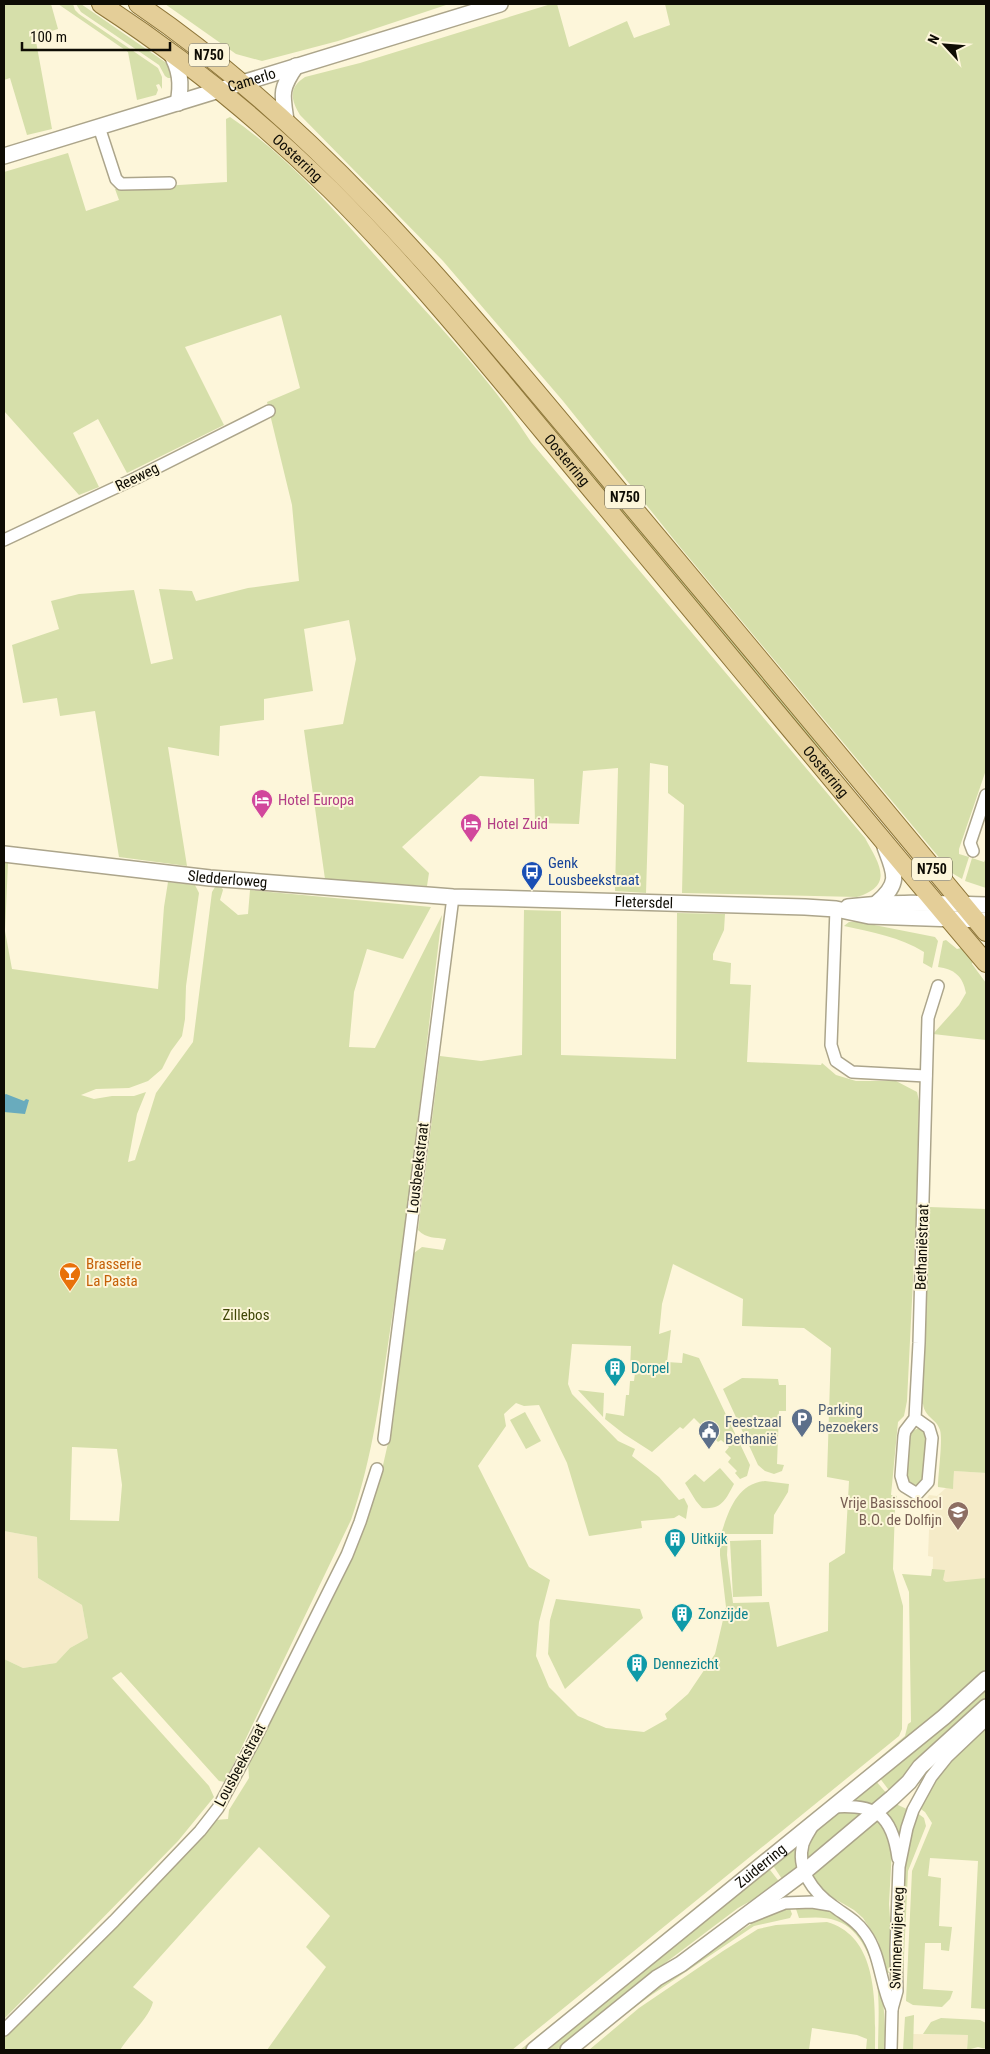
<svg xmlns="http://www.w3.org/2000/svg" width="990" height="2054" font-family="'Roboto Condensed',sans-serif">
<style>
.built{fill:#f5ebc8}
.green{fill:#d6dfaa;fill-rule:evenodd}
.water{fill:#69abbd}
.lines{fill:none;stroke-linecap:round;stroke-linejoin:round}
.street-casing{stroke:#aca58b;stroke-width:14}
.secondary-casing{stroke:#aca58b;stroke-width:18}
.primary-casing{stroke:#8d7538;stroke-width:20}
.street{stroke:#fff;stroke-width:11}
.secondary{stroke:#fff;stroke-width:15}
.primary{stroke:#e4ce98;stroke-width:18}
.labels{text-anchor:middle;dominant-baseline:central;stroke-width:4;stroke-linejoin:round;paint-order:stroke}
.shield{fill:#fdf6da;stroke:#565244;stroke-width:1}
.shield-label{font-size:14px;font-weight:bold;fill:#0e0c04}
.street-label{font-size:15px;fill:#0e0c04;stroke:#fdf6da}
.hotel-label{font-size:15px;fill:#b23c85;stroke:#fdf6da;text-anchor:start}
.transit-label{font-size:15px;fill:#164399;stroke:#fdf6da;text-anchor:start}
.food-label{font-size:15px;fill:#c56008;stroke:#fdf6da;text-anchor:start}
.park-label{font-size:15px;fill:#414708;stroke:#fdf6da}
.culture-label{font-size:15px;fill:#0d838f;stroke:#fdf6da;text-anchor:start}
.service-label{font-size:15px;fill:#4e5e75;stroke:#fdf6da;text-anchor:start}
.education-label{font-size:15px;fill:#785e54;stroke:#fdf6da;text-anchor:end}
</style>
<rect width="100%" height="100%" fill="#fdf6da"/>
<g class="built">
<path d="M954,1471L986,1473V1582L932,1626L933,1557L928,1556L930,1506L923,1505L929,1495L937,1496L946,1488H953Z"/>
<path d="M4,1531L37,1537L38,1578L82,1605L88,1638L70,1648L56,1663L23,1668L4,1659Z"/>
<path d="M913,2034L968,2035L967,2050H913Z"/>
</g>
<g class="green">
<path d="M4,4H51L58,29L35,36L52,129L27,135L10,78L4,80Z"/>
<path d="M58,4H73L75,10L79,14L158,68L162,77V89L159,84L156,85L158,90L156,95L137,100L128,52Z"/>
<path d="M76,4H81L165,62L172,69V78H168L165,76L159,65L81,12Z"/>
<path d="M165,4H449L338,41L262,61L236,54Z"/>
<path d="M551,4H557L569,47L627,21L634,38L670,25L665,4H986V770L959,849V854L969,857L962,879L952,873L680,547L563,401L443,261L300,115C291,100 288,88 305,77L360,63Z"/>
<path d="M230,117C292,159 341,218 391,273C440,327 492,381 531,442L865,838C879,864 895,885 857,897L682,893L684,805L668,793V766L650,763L646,893L615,891L618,768L583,771L579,824L535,823L534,779L480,776L402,847L429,873L427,886L325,879L304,730L343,724L356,659L349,620L304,629L313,691L264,699V720L220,726L219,756L168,747L187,866L119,857L95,711L60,716L57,698L23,703L12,645L59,629L51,601L79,594L134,590L151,664L173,659L159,589L192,591L196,601L248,588L299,581L292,505L267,402L300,388L281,315L185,347L224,425L127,473L98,419L73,433L99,487L79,495L4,411V172L68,153L86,211L119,200L115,189L227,182L226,119Z"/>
<path d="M269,121L334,180L349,189L436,282L831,754L824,759Z"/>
<path d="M972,858L984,862L986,858V888L965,881Z"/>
<path d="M4,863H8L5,931L12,969L158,989L164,907L168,882L195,885L199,893L186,986L185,1019L182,1036L171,1051L162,1069L148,1081L129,1088L96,1089L81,1095L94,1099L112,1096H134L146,1092L137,1114L128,1162L135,1160L156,1093L193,1042L212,892L215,887L221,886L223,890L220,900L238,915L248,914L250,890L431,907L403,959L367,949L354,992L349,1047L375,1048L442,915C425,1052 412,1189 391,1324C381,1391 373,1457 351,1520L225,1782L219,1781L121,1672L112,1678L209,1786L214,1797L178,1841L4,2019V1659L23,1668L56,1663L70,1648L88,1638L82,1605L38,1578L37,1537L4,1531ZM72,1447L117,1449L122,1485L119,1521L70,1520Z"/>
<path d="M524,910L561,911V1055L676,1059L677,913L725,914L724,930L713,954V960L731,963L730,984L751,985L747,1062L821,1065L822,1063L836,1075L856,1081H896L917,1092L919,1101L916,1220L907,1401L904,1416L898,1422L891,1495L897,1496L895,1508L893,1569L903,1606L902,1729L899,1736L512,2050H267L326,1967L306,1947L330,1916L259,1847L133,1987L153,2002C149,2018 129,2035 120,2050H4V2036L118,1924L215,1820L228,1819L229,1810L249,1778L248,1762L381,1474L393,1421L411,1260L414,1253L422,1247L443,1250L446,1239C435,1237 427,1239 418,1230L440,1056L481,1061L522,1055ZM673,1264L743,1299L742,1326L804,1328L831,1348L827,1477L849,1481L845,1553L829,1563L828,1631L777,1647L769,1602L733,1603L727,1555L728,1536L720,1539V1555L726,1607L715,1654L688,1694L665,1714L667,1719L644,1732L606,1728L578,1716L549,1687L536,1656L539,1622L550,1580L529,1567L478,1466L506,1426L504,1414L516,1403L524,1406L539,1405L567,1463L589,1536L642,1528L641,1521L674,1518L679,1515L686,1519L688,1506L684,1498L679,1500L659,1477L632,1456L635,1449L618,1441L572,1394L568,1384L572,1344L631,1346L630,1370L639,1371L640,1364L648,1365L647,1374L635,1373L634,1381H630L629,1395H626L624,1416L606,1413L605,1419L624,1434L652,1452L680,1427L683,1429L694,1418L718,1442L721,1440L729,1447L725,1452L731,1458L728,1462L737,1471L735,1473L740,1479L747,1476L750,1465L699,1358L683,1353L682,1363L667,1362L671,1330L659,1334L662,1304Z"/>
<path d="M849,922H859L935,937L938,941L932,968L923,963L924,952C900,937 872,932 844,926Z"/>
<path d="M946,940L957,949L965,947L974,957L972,964L986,983V1040L933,1034L959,1005L966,993C963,976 954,969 938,967L943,941Z"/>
<path d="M929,1207L986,1209V1473L954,1471L953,1489L938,1487C938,1475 943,1440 940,1430C936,1418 925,1418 923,1404L921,1403Z"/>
<path d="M742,1378L778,1379L779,1385H786V1411H779L777,1464L784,1465L782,1471L774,1474L765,1471L758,1465L723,1389Z"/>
<path d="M578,1390L604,1393L603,1417Z"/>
<path d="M525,1412L541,1441L526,1449L510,1420Z"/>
<path d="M919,1428L923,1429L928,1435L926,1477L919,1486C900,1488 907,1446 910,1434L912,1431Z"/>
<path d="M720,1468L734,1484C726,1499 722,1510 702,1508L696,1501L685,1483L695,1474L704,1482Z"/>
<path d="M765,1481L789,1484L788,1492L774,1515L773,1534H721C729,1510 737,1484 765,1481Z"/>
<path d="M761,1540L762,1596L733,1597L730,1541Z"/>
<path d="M932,1569L945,1570L943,1580L946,1582L986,1578V1675L872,1768L870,1766L905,1736L908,1724L911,1722L909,1592L902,1574L931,1576Z"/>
<path d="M556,1599L640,1609L643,1618L565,1689L548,1654L550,1620Z"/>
<path d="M986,1690V1702L891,1793L879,1777Z"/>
<path d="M986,1724V2009L971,2008L978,1861L930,1858L928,1876L941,1878L939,1926L952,1927L949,1951L941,1950V1943H925L923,1989L953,1991L950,1999L942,2007L913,2005L906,2001L912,1871L932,1823L925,1812L918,1807L933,1779Z"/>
<path d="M875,1780L888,1795L874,1809L859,1802L848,1801Z"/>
<path d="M893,1801L898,1805L909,1810L899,1835L882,1811Z"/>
<path d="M844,1809L870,1813L807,1865C808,1837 819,1821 844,1809Z"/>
<path d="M916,1812L924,1818L926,1826L908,1871L902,2000L900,1996L906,1857Z"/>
<path d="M874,1817L884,1826L892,1849L889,1904L893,1960L891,1970L889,1973L886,1972L878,1941L863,1918L854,1910L823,1892L808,1872Z"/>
<path d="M799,1841L800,1869L784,1882L772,1864Z"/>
<path d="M759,1856L761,1858L525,2050H520Z"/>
<path d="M767,1866L781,1884L738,1908L644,1979L557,2050H542Z"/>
<path d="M789,1906L792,1914L790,1918L754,1926L650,1996L578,2050L633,2004L766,1914Z"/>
<path d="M795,1906C810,1907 826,1907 839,1915C882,1940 886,2007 885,2050H878C878,2029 880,2005 877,1984C873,1961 861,1929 837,1921C825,1916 811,1918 799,1918Z"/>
<path d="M827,1922C880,1937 875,2007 875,2050H866L867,2039L857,2035L812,2028L809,2050H589L639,2008L723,1951L758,1929L776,1925Z"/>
<path d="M914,2015L913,2050H903L905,2017Z"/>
<path d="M941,2018L980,2020L986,2023V2049L978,2047L967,2050L968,2035L923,2034L931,2022Z"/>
</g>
<path class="water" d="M6,1094L24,1101L26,1099L29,1100L25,1114L4,1112V1095Z"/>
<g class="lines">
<g class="street-casing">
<g id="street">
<path d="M99,127L116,179L121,184L170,183"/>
<path d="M4,540L136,478L269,411"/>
<path d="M973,851L970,843L986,795"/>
<path d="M836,909L831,1045L836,1061L852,1072L926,1076"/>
<path d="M915,1418L929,1428L932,1438L928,1482L917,1494L904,1486L901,1476L904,1436L905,1431L915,1418L919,1343L928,1018L938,986"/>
<path d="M384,1439L453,897"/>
<path d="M833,1807C876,1804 892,1814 898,1858"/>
<path d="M812,1827C809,1832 805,1838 803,1844C796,1869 813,1892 833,1906C845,1915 856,1920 865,1933C881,1955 880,1984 892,2009"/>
<path d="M750,1917L785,1903L812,1902L830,1905"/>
<path d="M4,2030L114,1921L200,1831L218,1808L254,1741L347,1555L360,1522L377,1469"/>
<path d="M891,2050L892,2009L897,1991L896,1950L899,1867L907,1828L913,1810L931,1777L947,1757L986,1720"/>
</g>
</g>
<g class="secondary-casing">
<g id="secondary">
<path d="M170,52C180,69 182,83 178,103"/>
<path d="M286,120C282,94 280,89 296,66"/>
<path id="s1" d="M4,156L500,4"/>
<path id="s2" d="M4,854L210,878L453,897L805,907L836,909L869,916L984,920"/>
<path d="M877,903C901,883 895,873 885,847"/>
<path d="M848,907C894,901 940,904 986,905"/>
<path id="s3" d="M534,2050L944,1717L986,1679"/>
<path d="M568,2050L657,1978L681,1964L804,1872L892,1798L909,1782L920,1767L986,1707"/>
</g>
</g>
<g class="primary-casing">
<g id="primary">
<path id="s4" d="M101,4C184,58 260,120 331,190C424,283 506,387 590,488C722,646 853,806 986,963"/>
<path d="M138,4C316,125 452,291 589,455C722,613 854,774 986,932"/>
</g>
</g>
<use href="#street" class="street"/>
<use href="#secondary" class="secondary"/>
<use href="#primary" class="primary"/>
</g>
<defs>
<g id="hotel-pin" transform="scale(1.125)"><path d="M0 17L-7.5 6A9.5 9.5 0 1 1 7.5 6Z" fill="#d1479c" stroke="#fdf6da"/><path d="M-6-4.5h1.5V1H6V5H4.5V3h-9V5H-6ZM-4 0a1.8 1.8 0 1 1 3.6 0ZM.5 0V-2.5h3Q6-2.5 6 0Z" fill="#fff"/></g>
<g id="bus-pin" transform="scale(1.125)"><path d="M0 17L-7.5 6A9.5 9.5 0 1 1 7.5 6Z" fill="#1a4fb4" stroke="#fdf6da"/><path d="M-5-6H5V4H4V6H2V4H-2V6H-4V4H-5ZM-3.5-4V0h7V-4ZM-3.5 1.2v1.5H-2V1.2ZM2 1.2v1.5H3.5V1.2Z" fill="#fff"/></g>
<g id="bar-pin" transform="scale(1.125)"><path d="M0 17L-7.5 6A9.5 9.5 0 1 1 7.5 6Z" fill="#e8710a" stroke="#fdf6da"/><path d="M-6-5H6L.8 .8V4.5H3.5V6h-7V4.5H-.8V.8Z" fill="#fff"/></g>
<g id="building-pin" transform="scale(1.125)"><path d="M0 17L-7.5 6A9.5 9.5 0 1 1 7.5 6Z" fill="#0f9aa8" stroke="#fdf6da"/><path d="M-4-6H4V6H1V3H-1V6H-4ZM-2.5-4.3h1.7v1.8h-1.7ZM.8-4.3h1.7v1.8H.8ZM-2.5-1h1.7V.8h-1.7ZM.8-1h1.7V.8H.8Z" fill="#fff"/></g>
<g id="parking-pin" transform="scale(1.125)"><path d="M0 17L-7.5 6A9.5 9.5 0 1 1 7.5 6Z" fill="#5c6f8a" stroke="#fdf6da"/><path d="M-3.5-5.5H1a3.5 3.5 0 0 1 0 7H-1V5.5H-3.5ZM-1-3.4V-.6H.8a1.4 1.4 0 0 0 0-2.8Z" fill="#fff"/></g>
<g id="civic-pin" transform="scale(1.125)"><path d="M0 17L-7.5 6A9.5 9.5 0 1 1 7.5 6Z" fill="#5c6f8a" stroke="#fdf6da"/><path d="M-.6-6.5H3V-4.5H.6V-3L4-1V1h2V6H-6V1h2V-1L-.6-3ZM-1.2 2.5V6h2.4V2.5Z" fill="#fff"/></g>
<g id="school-pin" transform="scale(1.125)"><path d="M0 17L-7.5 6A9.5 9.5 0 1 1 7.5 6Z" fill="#8d6e63" stroke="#fdf6da"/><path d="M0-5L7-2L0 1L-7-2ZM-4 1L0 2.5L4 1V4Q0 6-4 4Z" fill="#fff"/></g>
</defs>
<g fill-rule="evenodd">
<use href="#hotel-pin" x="262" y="800"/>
<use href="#hotel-pin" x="471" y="824"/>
<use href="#bus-pin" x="532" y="872"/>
<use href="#bar-pin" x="70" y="1273"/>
<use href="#building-pin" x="615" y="1368"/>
<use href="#parking-pin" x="802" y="1419"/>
<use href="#civic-pin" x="709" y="1431"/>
<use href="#school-pin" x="958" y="1512"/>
<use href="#building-pin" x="675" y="1539"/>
<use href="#building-pin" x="682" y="1614"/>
<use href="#building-pin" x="637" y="1664"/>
</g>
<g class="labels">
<g class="shield">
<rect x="189" y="43.5" width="40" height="23" rx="4"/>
<rect x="605" y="485.5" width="40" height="23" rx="4"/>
<rect x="912" y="857.5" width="40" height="23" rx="4"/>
</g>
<g class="shield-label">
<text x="209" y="55">N750</text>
<text x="625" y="497">N750</text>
<text x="932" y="869">N750</text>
</g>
<g class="street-label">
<text stroke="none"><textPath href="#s1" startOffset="259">Camerlo</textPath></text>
<text stroke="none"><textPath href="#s4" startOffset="250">Oosterring</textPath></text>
<text stroke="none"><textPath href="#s4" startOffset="655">Oosterring</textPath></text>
<text transform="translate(137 477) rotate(-26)">Reeweg</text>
<text stroke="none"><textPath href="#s4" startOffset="1060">Oosterring</textPath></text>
<text stroke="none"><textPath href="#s2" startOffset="225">Sledderloweg</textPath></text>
<text stroke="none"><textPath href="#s2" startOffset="642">Fletersdel</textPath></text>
<text transform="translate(418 1168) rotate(-83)">Lousbeekstraat</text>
<text transform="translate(922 1247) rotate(-88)">Bethaniëstraat</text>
<text transform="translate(240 1765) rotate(-62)">Lousbeekstraat</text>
<text stroke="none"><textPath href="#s3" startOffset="292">Zuiderring</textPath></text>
<text transform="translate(897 1938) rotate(-88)">Swinnenwijerweg</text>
</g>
<g class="hotel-label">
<text x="278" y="800">Hotel Europa</text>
<text x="487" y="824">Hotel Zuid</text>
</g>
<g class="transit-label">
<text x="548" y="863">Genk<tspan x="548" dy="17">Lousbeekstraat</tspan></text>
</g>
<g class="food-label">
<text x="86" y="1264">Brasserie<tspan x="86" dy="17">La Pasta</tspan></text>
</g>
<g class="park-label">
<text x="246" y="1315">Zillebos</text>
</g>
<g class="culture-label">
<text x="631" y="1368">Dorpel</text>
<text x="691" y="1539">Uitkijk</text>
<text x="698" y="1614">Zonzijde</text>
<text x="653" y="1664">Dennezicht</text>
</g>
<g class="service-label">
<text x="818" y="1410">Parking<tspan x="818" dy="17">bezoekers</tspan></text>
<text x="725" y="1422">Feestzaal<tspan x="725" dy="17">Bethanië</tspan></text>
</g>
<g class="education-label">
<text x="942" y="1503">Vrije Basisschool<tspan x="942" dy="17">B.O. de Dolfijn</tspan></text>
</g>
</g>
<rect width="990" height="2054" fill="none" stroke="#0e0c04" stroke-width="10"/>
<g transform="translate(945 45) rotate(296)" stroke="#fdf6da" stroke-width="4" paint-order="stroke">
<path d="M0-4L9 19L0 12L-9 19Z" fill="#0e0c04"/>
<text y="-8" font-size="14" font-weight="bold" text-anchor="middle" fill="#0e0c04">N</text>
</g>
<path d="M22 42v8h148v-8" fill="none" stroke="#0e0c04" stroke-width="2.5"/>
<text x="30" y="42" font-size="15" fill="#0e0c04" stroke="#fdf6da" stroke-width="4" paint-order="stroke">100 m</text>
</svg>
